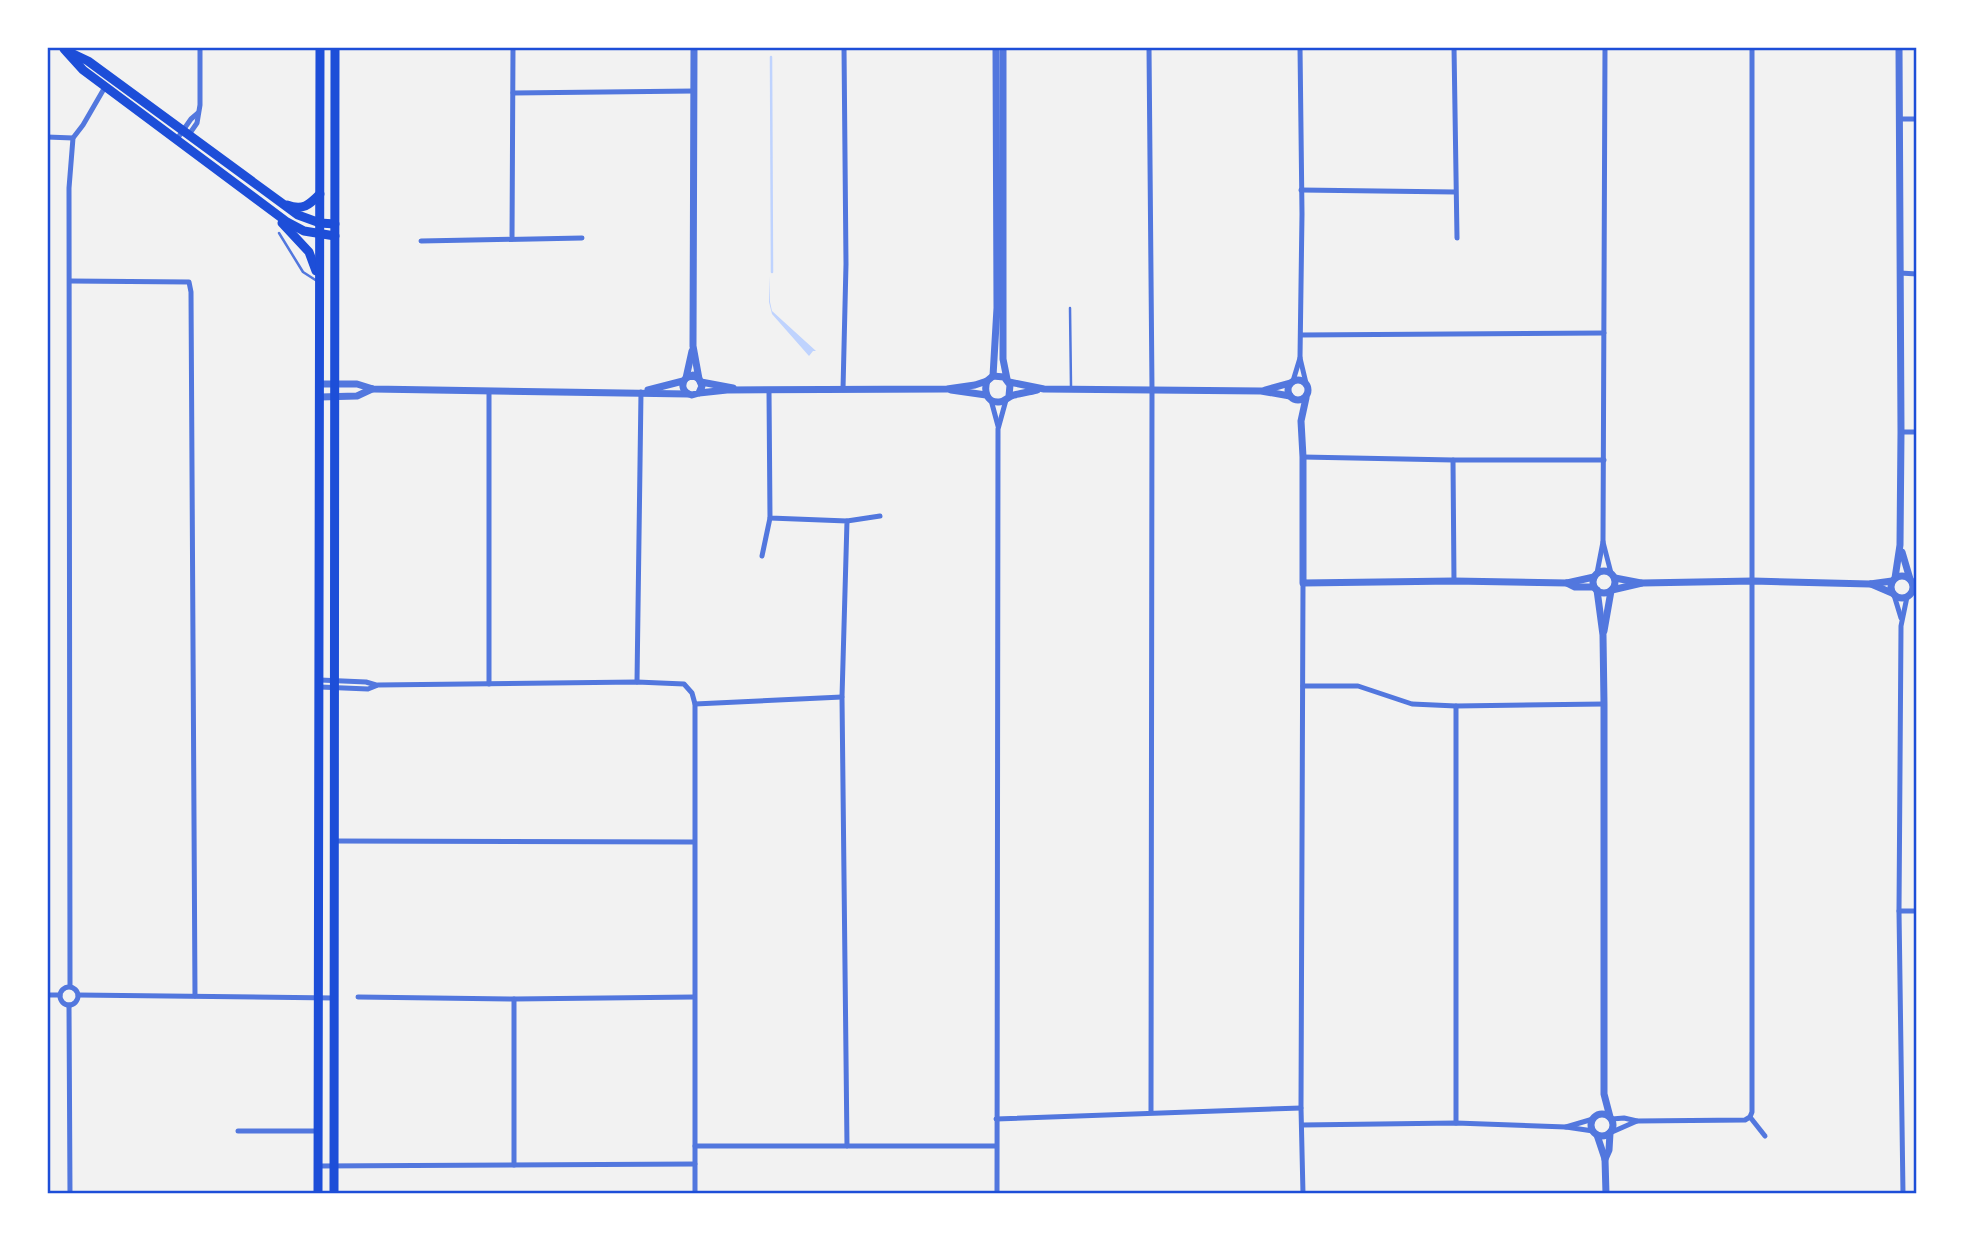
<svg xmlns="http://www.w3.org/2000/svg" width="1964" height="1241" font-family="'Space Grotesk',sans-serif">
<style>
.water{fill:#bfd3fe}
.lines{fill:none;stroke-linecap:round;stroke-linejoin:round}
.stream{stroke:#bfd3fe;stroke-width:2.5}
.service{stroke:#5277de;stroke-width:2.5}
.minor{stroke:#5277de;stroke-width:5}
.tertiary{stroke:#5277de;stroke-width:7}
.primary{stroke:#1d4ed8;stroke-width:9}
.neatline{fill:none;stroke:#1d4ed8;stroke-width:2.5}
</style>
<rect width="100%" height="100%" fill="#f2f2f2"/>
<path class="water" d="M769,276L770,302L772,311L816,351H813L809,356L772,314L769,302Z"/>
<g class="lines">
<path class="stream" d="M771,57L772,272"/>
<g class="service">
<path d="M279,233L303,272L317,281"/>
<path d="M1070,308L1071,386"/>
</g>
<g class="minor">
<path d="M1149,47L1152,389L1151,1112"/>
<path d="M1300,47L1302,214L1300,358L1306,383"/>
<path d="M1454,47L1457,238"/>
<path d="M1605,47L1603,542L1611,573"/>
<path d="M513,93L694,91"/>
<path d="M1900,119H1917"/>
<path d="M188,136L197,123L200,105V47"/>
<path d="M47,137L73,138"/>
<path d="M177,139L191,119L198,113"/>
<path d="M1301,190L1455,192"/>
<path d="M512,239L513,47"/>
<path d="M421,241L582,238"/>
<path d="M1900,273L1917,274"/>
<path d="M70,281L189,282L191,292L195,996"/>
<path d="M1301,335L1604,333"/>
<path d="M1293,381L1300,358"/>
<path d="M843,389L846,264L844,47"/>
<path d="M769,391L770,518L847,521L842,697L847,1146"/>
<path d="M991,400L998,426"/>
<path d="M1901,432H1917"/>
<path d="M1303,457L1453,460H1604"/>
<path d="M1453,460L1454,581"/>
<path d="M847,521L880,516"/>
<path d="M762,556L770,518"/>
<path d="M1597,573L1603,542"/>
<path d="M1894,595L1901,618"/>
<path d="M320,680L366,682L376,685"/>
<path d="M637,682L641,392"/>
<path d="M489,684V391"/>
<path d="M1303,686H1358L1412,704L1456,706L1604,704"/>
<path d="M320,687L368,689L378,685L637,682L684,684L692,693L695,704V1194"/>
<path d="M695,704L842,697"/>
<path d="M335,841L694,842"/>
<path d="M1899,911H1917"/>
<path d="M70,986L69,188L73,138L83,125L105,87"/>
<circle cx="69" cy="996" r="9"/>
<path d="M47,995H60"/>
<path d="M78,995L334,998"/>
<path d="M358,997L514,999L694,997"/>
<path d="M69,1005L70,1194"/>
<path d="M1750,1117L1765,1136"/>
<path d="M996,1119L1301,1108"/>
<path d="M1612,1119L1624,1118L1637,1121L1745,1120L1750,1117L1752,1112V47"/>
<path d="M1456,1123V706"/>
<path d="M1302,1125L1456,1123L1566,1127L1593,1131"/>
<path d="M1566,1127L1593,1119"/>
<path d="M238,1131H319"/>
<path d="M1612,1132L1637,1121"/>
<path d="M695,1146H996"/>
<path d="M514,1165V999"/>
<path d="M319,1166L695,1164"/>
<path d="M997,1194L998,429L1006,400"/>
<path d="M1303,1194L1301,1108L1303,583"/>
<path d="M1903,1194L1899,911L1901,626L1907,597"/>
</g>
<g class="tertiary">
<path d="M694,47L693,346L699,379"/>
<path d="M1003,47V359L1007,379"/>
<path d="M993,376L997,308L996,47"/>
<path d="M686,378L692,351"/>
<circle cx="1298" cy="390" r="10"/>
<path d="M701,382L733,388"/>
<path d="M1009,382L1044,389L1261,391L1290,396"/>
<path d="M319,384H357L373,389L688,394"/>
<path d="M648,390L683,381"/>
<path d="M951,390L986,395"/>
<path d="M1265,390L1290,383"/>
<path d="M699,393L702,386L699,379L693,375L686,378C680,385 683,393 692,395L699,393L727,390L947,389L975,385L987,381"/>
<path d="M1009,396L1010,385L1004,377L993,376L987,381C984,390 986,403 999,402C1005,402 1008,396 1014,395C1022,393 1029,392 1037,390"/>
<path d="M320,397L357,396L372,389"/>
<path d="M1306,398L1301,421L1303,457V583L1454,581L1567,583L1594,577"/>
<path d="M1902,552L1910,579"/>
<circle cx="1604" cy="582" r="11"/>
<circle cx="1902" cy="587" r="11"/>
<path d="M1615,578L1641,583"/>
<path d="M1895,578L1900,545L1901,432L1899,47"/>
<path d="M1567,583L1575,587H1594"/>
<path d="M1871,584L1892,593"/>
<path d="M1597,590L1603,635L1604,704V1094L1610,1117"/>
<path d="M1612,590L1642,583L1753,581L1870,584L1892,581"/>
<path d="M1604,631L1611,591"/>
<circle cx="1602" cy="1125" r="11"/>
<path d="M1597,1135L1605,1159L1606,1194"/>
<path d="M1605,1159L1609,1150L1610,1133"/>
</g>
<g class="primary">
<path d="M64,49L83,70L287,222L304,231L335,236"/>
<path d="M69,52L88,61L298,215L320,223L335,224"/>
<path d="M287,205C303,211 309,205 320,194"/>
<path d="M282,223L309,252L316,271"/>
<path d="M318,1194L320,47"/>
<path d="M334,1194L335,47"/>
</g>
</g>
<rect width="1964" height="1241" fill="none" stroke="#ffffff" stroke-width="98"/>
<rect x="49" y="49" width="1866" height="1143" class="neatline"/>
</svg>
